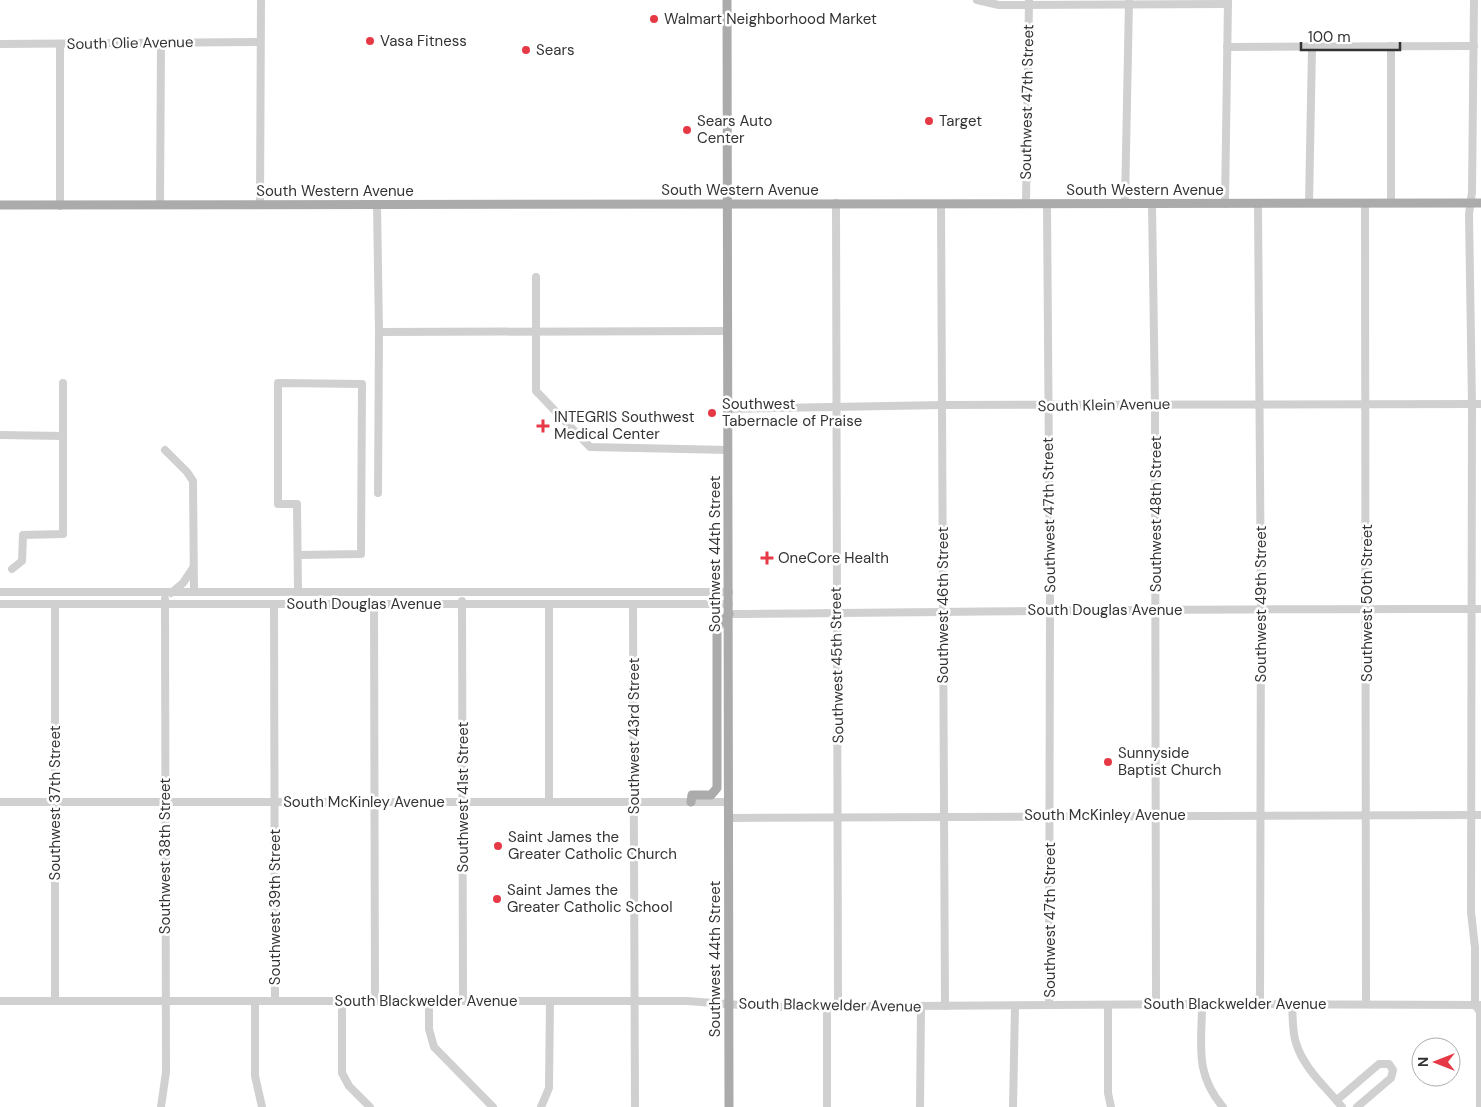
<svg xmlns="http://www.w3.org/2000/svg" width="1481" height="1107" font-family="'DM Sans',sans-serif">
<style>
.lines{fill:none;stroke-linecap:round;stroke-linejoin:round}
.minor{stroke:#d0d0d0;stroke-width:8}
.major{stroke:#ababab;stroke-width:9}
.poi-dot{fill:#e63946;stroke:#fff;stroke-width:2}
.labels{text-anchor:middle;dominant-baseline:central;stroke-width:5;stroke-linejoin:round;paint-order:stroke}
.poi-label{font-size:15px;fill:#333;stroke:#fff;text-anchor:start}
.street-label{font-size:15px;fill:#333;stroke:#fff}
</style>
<rect width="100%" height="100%" fill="#fff"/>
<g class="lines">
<g class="minor">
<path d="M977,0L999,5L1228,4"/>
<path d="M1474,0L1472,192L1469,214L1472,405L1471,912L1475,948V1005L1480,1012V1107"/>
<path d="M0,44L260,42"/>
<path d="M60,44V206"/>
<path d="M1391,46V203"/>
<path d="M1227,47L1474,46"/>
<path d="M836,203L838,1007"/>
<path d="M1309,203L1312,48"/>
<path d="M1365,203L1366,1004"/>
<path d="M377,204L379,332L728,331"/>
<path d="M941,204L945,1006"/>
<path d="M1026,204L1029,0"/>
<path d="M1047,204L1050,605L1049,1005"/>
<path d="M1125,204L1129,0"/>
<path d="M1152,204L1155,405L1156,1004"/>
<path d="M1225,204L1228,0"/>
<path d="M1258,204L1261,610L1260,1004"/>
<path d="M160,205L161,43"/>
<path d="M260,205L261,0"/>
<path d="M536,277V391L590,447L728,450"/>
<path d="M728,409L944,405L1481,404"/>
<path d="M0,435L63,436"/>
<path d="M165,450L187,472L193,481L194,592"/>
<path d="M378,493L379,332"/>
<path d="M12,569L22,561L23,535L63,534V383"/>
<path d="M0,592H729"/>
<path d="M298,592L297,504H278V383L362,384L361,554L298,555"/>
<path d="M171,593L183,583L193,568"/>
<path d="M462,601L463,1001"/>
<path d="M0,604H729"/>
<path d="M55,604V1001"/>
<path d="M274,604L275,1001"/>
<path d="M374,604L375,1001"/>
<path d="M549,604V802"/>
<path d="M633,604L635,1107"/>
<path d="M729,614C979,612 1230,608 1481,609"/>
<path d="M0,802H729"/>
<path d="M729,818L1481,815"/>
<path d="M0,1001H687L766,1007L1202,1004L1481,1005"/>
<path d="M255,1001V1076L262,1107"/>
<path d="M342,1001V1073L349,1086L370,1107"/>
<path d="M429,1001V1029L434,1047L493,1107"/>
<path d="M1202,1004C1202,1045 1194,1073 1223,1107"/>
<path d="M1292,1004C1293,1017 1292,1031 1296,1043C1304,1069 1326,1087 1342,1107"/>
<path d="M1108,1005V1093L1111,1107"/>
<path d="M1337,1100L1379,1064H1389L1393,1070L1391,1078L1357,1107"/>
<path d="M161,1107L166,1072L165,599"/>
<path d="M541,1107L549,1088L550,1001"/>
<path d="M827,1107V1007"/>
<path d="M920,1107L921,1007"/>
<path d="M1013,1107L1015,1006"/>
</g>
<g class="major">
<path d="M727,0L729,1107"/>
<path d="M0,205L1481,203"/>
<path d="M691,802L692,795H711L717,788V628L729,614"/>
</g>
</g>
<g class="poi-dot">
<circle cx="654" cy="19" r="5"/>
<circle cx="370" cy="41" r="5"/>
<circle cx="526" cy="50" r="5"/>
<circle cx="929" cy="121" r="5"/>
<circle cx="687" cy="130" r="5"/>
<circle cx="712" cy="413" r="5"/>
<path d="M540.5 418.5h5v5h5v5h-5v5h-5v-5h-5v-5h5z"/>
<path d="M764.5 550.5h5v5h5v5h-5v5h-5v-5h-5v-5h5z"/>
<circle cx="1108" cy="762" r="5"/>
<circle cx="498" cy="846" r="5"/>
<circle cx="497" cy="899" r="5"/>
</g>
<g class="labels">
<g class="poi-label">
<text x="664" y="19">Walmart Neighborhood Market</text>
<text x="380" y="41">Vasa Fitness</text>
<text x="536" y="50">Sears</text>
<text x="697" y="121">Sears Auto<tspan x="697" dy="17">Center</tspan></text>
<text x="939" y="121">Target</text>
<text x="722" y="404">Southwest<tspan x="722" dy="17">Tabernacle of Praise</tspan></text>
<text x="554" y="417">INTEGRIS Southwest<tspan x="554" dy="17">Medical Center</tspan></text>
<text x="778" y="558">OneCore Health</text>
<text x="1118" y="753">Sunnyside<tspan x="1118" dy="17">Baptist Church</tspan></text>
<text x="508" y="837">Saint James the<tspan x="508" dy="17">Greater Catholic Church</tspan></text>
<text x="507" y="890">Saint James the<tspan x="507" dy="17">Greater Catholic School</tspan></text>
</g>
<g class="street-label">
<text transform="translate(130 43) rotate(-1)">South Olie Avenue</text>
<text transform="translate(1027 102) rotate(-89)">Southwest 47th Street</text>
<text x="740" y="190">South Western Avenue</text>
<text x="1145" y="190">South Western Avenue</text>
<text x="335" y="191">South Western Avenue</text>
<text transform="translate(1104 405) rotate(-1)">South Klein Avenue</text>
<text transform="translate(1156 514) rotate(-90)">Southwest 48th Street</text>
<text transform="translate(1049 515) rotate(-91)">Southwest 47th Street</text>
<text transform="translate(715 554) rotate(-90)">Southwest 44th Street</text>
<text transform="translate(1367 603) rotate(-90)">Southwest 50th Street</text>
<text x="364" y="604">South Douglas Avenue</text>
<text transform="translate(1261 604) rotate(-90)">Southwest 49th Street</text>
<text transform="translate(943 605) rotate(-90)">Southwest 46th Street</text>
<text x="1105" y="610">South Douglas Avenue</text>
<text transform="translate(837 665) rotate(-91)">Southwest 45th Street</text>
<text transform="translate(634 736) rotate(-90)">Southwest 43rd Street</text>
<text transform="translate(463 797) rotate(-90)">Southwest 41st Street</text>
<text x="364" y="802">South McKinley Avenue</text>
<text transform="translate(55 803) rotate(-90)">Southwest 37th Street</text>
<text x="1105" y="815">South McKinley Avenue</text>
<text transform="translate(165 856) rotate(-90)">Southwest 38th Street</text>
<text transform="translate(275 907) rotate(-90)">Southwest 39th Street</text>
<text transform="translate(1050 920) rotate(-90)">Southwest 47th Street</text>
<text transform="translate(715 959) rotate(-90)">Southwest 44th Street</text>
<text x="426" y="1001">South Blackwelder Avenue</text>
<text x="1235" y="1004">South Blackwelder Avenue</text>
<text transform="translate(830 1005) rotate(1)">South Blackwelder Avenue</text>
</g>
</g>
<g transform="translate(1436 1062) rotate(270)"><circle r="24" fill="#ffffff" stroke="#adadad"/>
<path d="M0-4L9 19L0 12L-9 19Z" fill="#e63946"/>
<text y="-8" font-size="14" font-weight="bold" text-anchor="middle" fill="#333333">N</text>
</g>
<path d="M1301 42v8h99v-8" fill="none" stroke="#333333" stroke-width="2.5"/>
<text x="1308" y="42" font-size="15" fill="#333333" stroke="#ffffff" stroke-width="4" paint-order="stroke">100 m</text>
</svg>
